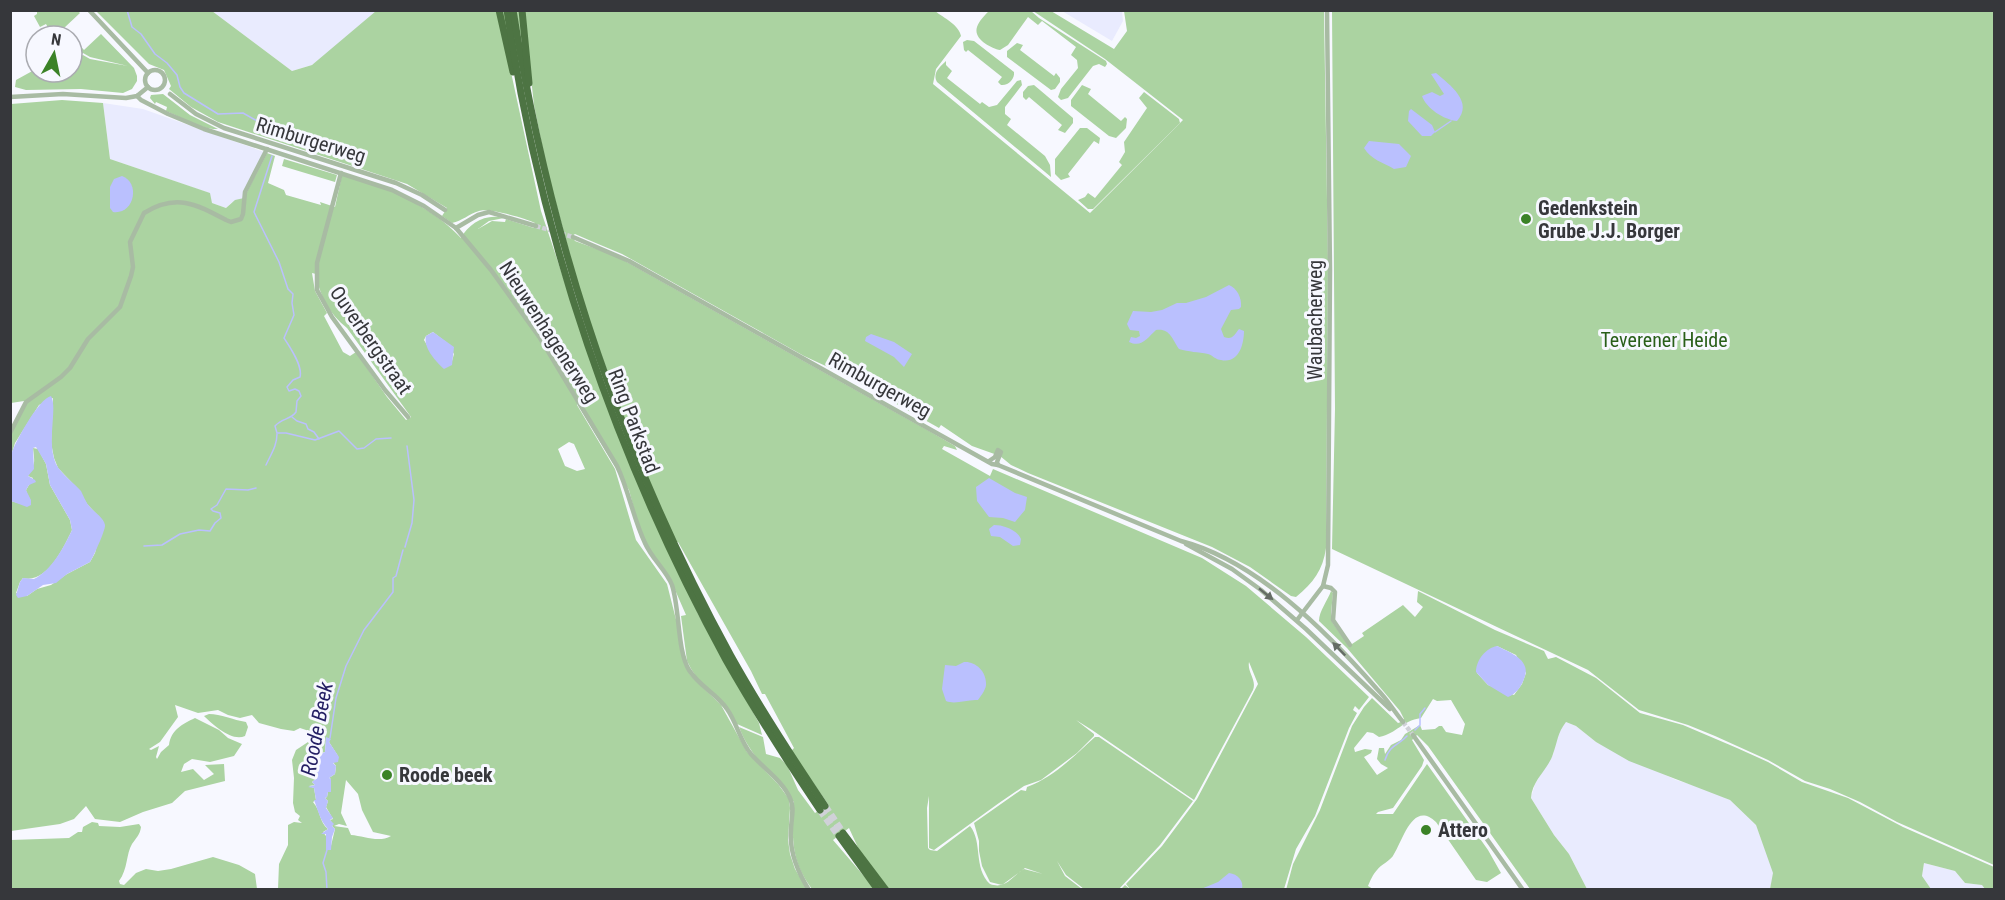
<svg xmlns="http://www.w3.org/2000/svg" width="2005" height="900" font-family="'Roboto Condensed',sans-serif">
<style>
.built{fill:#e9ebfe}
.green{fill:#abd3a1;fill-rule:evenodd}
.water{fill:#bac0fe}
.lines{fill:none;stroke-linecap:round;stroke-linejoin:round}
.stream{stroke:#bac0fe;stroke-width:1.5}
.minor-tunnel{stroke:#d0d1d8;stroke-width:4.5;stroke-dasharray:4.5 2;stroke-linecap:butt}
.highway-tunnel{stroke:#d0d1d8;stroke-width:7;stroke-dasharray:7 3.5;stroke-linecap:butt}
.minor{stroke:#a8bba3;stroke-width:4.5}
.highway{stroke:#4d7443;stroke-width:7}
.oneway{fill:#646c65}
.poi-dot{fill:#3b8227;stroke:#f7f8ff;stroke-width:2}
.labels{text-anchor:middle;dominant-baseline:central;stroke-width:6;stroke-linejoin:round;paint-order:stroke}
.street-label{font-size:20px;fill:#36373b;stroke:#f7f8ff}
.poi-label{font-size:20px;font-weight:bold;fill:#36373b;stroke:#f7f8ff;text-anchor:start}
.park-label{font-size:20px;fill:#295f19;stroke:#f7f8ff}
.water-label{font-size:21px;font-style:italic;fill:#231e63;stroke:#f7f8ff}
</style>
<rect width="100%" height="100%" fill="#f7f8ff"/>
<g class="built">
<path d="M212,11H387L312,65L292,71Z"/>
<path d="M1062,11H1122L1123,21L1112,41Z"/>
<path d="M103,103L143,109L267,153L244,198L231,203L226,208L212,203L209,193L110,159Z"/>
<path d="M1566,722L1576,726L1596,742L1676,780L1703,788L1730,800L1756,825L1774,873L1770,889H1587L1569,854L1554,835L1531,798L1535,784L1553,755L1558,732Z"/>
<path d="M1924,863L1955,871L1965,883L1982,885L1985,889H1931L1922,876Z"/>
</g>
<g class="green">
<path d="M37,11H78L80,13L64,28L71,36H46L51,33L46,24L40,27L34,16L37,14Z"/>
<path d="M96,11H212L292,71L312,65L376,11H505L509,63L541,211L593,367L698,614L759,723L762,735L737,724L733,717C717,700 697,683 687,661L681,616L686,615L669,576L649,549L638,524L629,490L577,403V405L615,469L636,540L667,584L690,675L721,705L747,752L778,784L789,799L790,808L788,840L790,854L795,869L807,889H278L279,864L288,845V825L294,822L302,823L298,820L300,816L295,812L293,803L294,778L292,760L296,750L311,740L307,737L306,730L300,728L294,731L281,729L259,723L252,715L240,718L228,715L218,710L198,713L175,705L178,717L160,742L149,749L151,750L159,746L156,757L157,759L161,752L169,745C171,730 182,724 195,718L219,730L228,738L242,744L234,756L210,762L192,759L184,764L181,772L193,769L204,780L214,774L205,765L224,764L225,781L185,791L172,803L143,812L120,822L95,819L86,806L74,819L60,824L11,831V501L29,506L26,490L33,478L28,476C35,462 35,465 33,448L38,449L46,464L50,485L70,520L72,530C64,547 47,584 23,578L20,582L16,593L27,596L37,589L51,585L67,574L90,562L95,553L103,521L87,504L79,490L58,468L54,458L51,443L53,398L39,405L15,443L11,456V433L26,403L24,401L11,403V104L62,100L103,103L110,159L210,193L212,203L226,208L235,200L244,198L267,153L275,156L268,183L284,190L286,195L321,205L320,202L335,207L342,175C385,186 430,205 461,238C469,223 486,213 504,218L489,221L478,229L492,221L505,222L506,219L534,228L535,223C528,219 487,207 479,211C469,214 462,221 452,223L442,216L447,208L407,184L218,122L191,107L169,89L171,86L164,70L149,64ZM312,273L316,274C319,295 330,315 347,328L411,417L406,420L387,397L356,352L350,356L343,352L324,316L327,313L315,291ZM433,332L447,343L454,354L452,361L435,359L424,340L426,336ZM569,442L574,444L585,469L577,471L565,466L558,449ZM326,738L330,739L329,742L338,756L335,762H333L336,766L335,774L329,778L331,779V792H328L327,797L325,798L328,801L326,807L333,819L330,820L333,824L332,826L335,829L330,850H326V836L323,832L328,829C319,822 321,811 313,802L316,800L314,788L309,786L315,785L312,782L317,778L316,767L319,764L320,757L318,754L325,752ZM346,780L358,794L362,810L373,832L391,836C379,843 364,836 351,835L348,828L334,826L339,824L347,826L341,813Z"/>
<path d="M516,11H935C944,18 959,25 961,36L936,69L933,84L1090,213L1183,120L1105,59L1033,11H1051L1114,49L1127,31L1124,11H1324L1328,262L1326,548C1323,570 1313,583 1296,597L1291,596L1250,567L1212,547L1028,473L1011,465L1000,456L972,446L941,425L939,428L843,374L804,356L622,254C606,247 590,241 575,234L572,236L575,241L616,256L929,431L955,446L957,450L944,446L942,449L990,476L993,469L1202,558L1246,586L1306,637L1369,697L1359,710L1355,706L1353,710L1357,713L1349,728L1315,816L1296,849L1284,889H1121L1125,885L1130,889L1126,884L1162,846L1197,799L1258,684L1249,662C1247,672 1257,680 1253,690L1194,800L1092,730L1076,720L1094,734V736L1077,753L1041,780L1024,786L999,803L934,850L929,848V796L927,808L928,848L930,850L937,851L970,826C983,842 973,868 990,884C1006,890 1012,876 1024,869L1043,874L1025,868L1002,885L990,882L982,866L979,851V841L974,823L1021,790L1026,791L1027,787C1054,777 1074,756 1095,737H1099L1193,801L1160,845L1119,889H1084L1066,875L1057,861L1065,876L1082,889H889L860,852L849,828L833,840L875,889H812C790,860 792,836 794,802C774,778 750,756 739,727L763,737L766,754L780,758L787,765L798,790L815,813L828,804L791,751L794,748L765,694H762L751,671L678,542H676L637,454L584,307L547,170L534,105L531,78L527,70Z"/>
<path d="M989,11H1031L1039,18L1106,61L1107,64L1105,67L1099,64L1093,66L1068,98L1061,100L1058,97L1061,89L1078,68L1077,60L1071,55L1076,47L1042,21L1038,25L1028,17L1008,45L1000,50C991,48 973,39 977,27C979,21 985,15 989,11Z"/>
<path d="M1332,11H1994V865L1897,822L1860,802L1830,789L1805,781L1768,760L1715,736L1688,725L1639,710L1588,670L1332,549L1335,409Z"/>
<path d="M101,34L134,68L137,76V81L132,89L123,93L81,89L26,90L15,87L16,80L36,69V72H40L42,75L50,72H72V60L83,55L90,59L128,66L90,57L83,53L72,59V37L84,50Z"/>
<path d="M967,40L974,41L1014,72C1015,79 1008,86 1001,85L998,82L1002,77L968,50L966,52L964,50L963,42Z"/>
<path d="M1017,43L1023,45L1020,50L1054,76L1056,73L1060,78V82L1055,89L1051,90L1007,57V51Z"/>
<path d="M946,61V65L952,71L947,78L980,104L982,102L989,107L997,105L1017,81L1021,80L1022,85L1005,107V114L1011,119L1007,125L1045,156L1050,165L1051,177L937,82C932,73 940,67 946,61Z"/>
<path d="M1034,85L1073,118V123L1065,133L1058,130L1062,125L1029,97L1026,100L1023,97V92L1028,86Z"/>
<path d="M1082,85L1091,89L1088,94L1121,121L1125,117L1127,119L1126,128L1116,138L1109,136L1071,106V100Z"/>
<path d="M1144,92L1179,119L1180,123L1093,209H1088L1078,200L1085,197L1088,193L1095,198L1122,165L1119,162L1125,152L1124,142L1147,108L1139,98Z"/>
<path d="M163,94L190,115L218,129C202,130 181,117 166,111L167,107L156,102L155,104L150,98L151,95Z"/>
<path d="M1080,128H1087L1100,138L1099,144L1094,141L1068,174L1070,177L1061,180L1055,174V159Z"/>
<path d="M284,159L337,175L335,182L282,166Z"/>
<path d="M1331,591L1333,593L1331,613L1332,622L1349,646L1364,636L1362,633L1403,605L1415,617L1423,607L1417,602L1418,591L1495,630L1544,651L1548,659L1556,657L1596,678L1640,713L1683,725L1737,748L1768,762L1802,782L1848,798L1903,827L1994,867V889H1985L1982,885L1965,883L1955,871L1924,863L1922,876L1931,889H1770L1773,873L1756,825L1730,800L1629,761L1596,742L1576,726L1566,722C1557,734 1558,740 1553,754C1548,770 1532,780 1531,798L1554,835L1569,854L1587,889H1530L1428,746L1417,735L1412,740L1424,760L1422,766L1393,808L1378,812L1376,814H1393L1427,764L1488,850L1501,873L1487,882L1476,880L1436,822C1413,800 1403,840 1394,854C1391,861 1381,864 1377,870C1373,874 1370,881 1368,886L1373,889L1286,890L1293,864L1320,810L1352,726L1364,707L1372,698L1398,723L1401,722L1404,719L1400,711L1347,648L1319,621C1319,611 1328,600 1331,591ZM1497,646L1516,655L1526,673L1522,684L1514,695L1488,685L1477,673ZM1433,699L1437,701L1451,700L1465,724L1462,735L1446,732L1442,726H1439L1435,729L1422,730L1420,725L1405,734L1401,740L1391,745L1385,754L1384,748H1379L1377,759L1381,764L1388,768L1377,775L1364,757L1371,753L1372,750L1365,749L1355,752L1354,748L1367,732L1373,733L1379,737C1398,733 1401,721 1421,718Z"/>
<path d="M209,714C221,714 233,720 246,722L248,727L245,736C232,742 213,725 204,716Z"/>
<path d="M92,822L98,823L99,826L120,827L139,824L141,827C140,835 136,838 132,844C126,854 128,869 119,881L120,884L124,885L136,873L146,869L158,871L171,869L213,857L239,865L255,874L257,889H11V840L69,838L78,832H82L83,827Z"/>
</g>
<g class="water">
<path d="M1436,73C1450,85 1474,102 1457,121C1444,120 1426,108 1422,96L1432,92L1440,96L1444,94L1431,74Z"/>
<path d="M1411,109L1432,125L1435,132L1431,136H1422L1408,121L1409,111Z"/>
<path d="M1369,141L1399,144L1411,156L1406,167L1394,169C1383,162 1371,160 1364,148Z"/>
<path d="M122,176C141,183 134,215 113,212L110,208V187L114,179Z"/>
<path d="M1229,285C1237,288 1242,298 1241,307L1239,309L1231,310L1221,329L1224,337C1233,340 1234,335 1239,329L1244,331C1244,344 1239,364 1221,360C1216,360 1212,355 1208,354C1198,352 1189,352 1179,349C1172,339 1170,328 1156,330C1147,338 1142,348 1129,342L1131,337L1136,338L1140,336L1139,331L1130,330L1127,324L1133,311L1151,312L1162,310L1177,303H1186L1206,297Z"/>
<path d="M433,332L454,347L452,365L444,369C435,361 423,347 426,336Z"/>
<path d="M871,334L894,342L912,354L904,367L894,357L865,341L866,337Z"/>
<path d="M51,396C58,408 46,442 56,464C62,475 73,482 81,491C84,497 86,503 90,507C94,512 104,518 105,525C106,529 93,558 90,562L67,574L56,583L43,585L27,596L18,598L16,595L20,582L23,578L34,579C52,570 64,547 72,530L70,520L50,485L46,464L36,447L33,448L34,469L28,476L35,480L36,482L29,485L26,490L31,500V505L27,507L11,501C10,487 8,471 10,458C13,445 39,398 51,396Z"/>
<path d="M989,478L1015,493L1027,497L1025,510L1015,522L1003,518L989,517L977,501L976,487Z"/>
<path d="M994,525C1004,525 1017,530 1021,539L1020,545L1013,546L1000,537L991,536L989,529Z"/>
<path d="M1497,646C1511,653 1532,660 1524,679C1521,687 1516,694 1508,697L1488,685L1476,672C1476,660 1486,648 1497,646Z"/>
<path d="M964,662C975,661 986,671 986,683C987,688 981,696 978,700C967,699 956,705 946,701L942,689L945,665L956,666Z"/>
<path d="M326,737L331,739L329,742L339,757L338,762L333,763L336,766L335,774L329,778L331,779V792H328L327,797L325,798L328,801L326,808L333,818L330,820L334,824L332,826L335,829L332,837L331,850H326V834H321L328,829C320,821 318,810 314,800H316L314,788L308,787L315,785L312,782L317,778L316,767L319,764L320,757L318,755L325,752Z"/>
<path d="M1229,873C1238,874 1244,881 1242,889H1201L1218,882Z"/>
</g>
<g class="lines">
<g class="stream">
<path d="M127,10L132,27L141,34L155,54L167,63L177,75L180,87L184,93L218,114L243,113L268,127L279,136"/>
<path d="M1435,132L1451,121"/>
<path d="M272,156L254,212L279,262L288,289L293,294L292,303L294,315L284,338C290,347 303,366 300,377L293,380L287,387L289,391L295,389L299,391L301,396L297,401L296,412C290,420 282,418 275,426L277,433H286L315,440L339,431L357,449L364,448L376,439L391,438"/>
<path d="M292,417L297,421L306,424L308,429L314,432L319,439"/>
<path d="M266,465C271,454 277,446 277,434"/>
<path d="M144,546L162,545L180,534L199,530L210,531L215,523L221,518L220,513L213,511L211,509L217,505L226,489L248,490L256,488"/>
<path d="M405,547L412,523L414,500L407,446"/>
<path d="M1415,730L1420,725V714L1425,708"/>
<path d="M330,738L336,698L346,666L364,630L393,592V578L396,576L403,550"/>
<path d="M1385,760C1390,744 1398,746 1407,736"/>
<path d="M327,890L326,872L323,863L327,850"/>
</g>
<g class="minor-tunnel">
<path d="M536,226L573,237"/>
<path d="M1403,722L1413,735"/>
</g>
<g class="highway-tunnel">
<path d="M825,806L843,833"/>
<path d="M820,810L839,836"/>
</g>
<g class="minor">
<path d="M89,10L148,73"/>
<circle cx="155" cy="80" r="10"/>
<path d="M170,94L196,114L224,128L396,183L422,195L445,210"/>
<path d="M137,96L141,100L168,114L204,129L392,190L424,206L456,228L491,270L540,338L617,466C629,491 633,518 645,543C652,559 666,570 672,585C680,610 677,650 689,670C699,686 717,694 727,709C737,723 740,741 751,754C763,768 782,780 790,798C795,808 791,819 791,830C789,852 797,871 809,890"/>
<path d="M10,97L63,94L126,98L137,96L148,87"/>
<path d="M341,173L317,263V290L332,317L385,390L408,417"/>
<path d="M456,228L478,215L489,212L536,226"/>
<path d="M573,237L629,261L992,464L998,465L1181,541C1257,561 1326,631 1377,689C1387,699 1394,711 1403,722"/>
<path d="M10,433L26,402L61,377L70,368L88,339L120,307L131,276L133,267L130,242L144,213C176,193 196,204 226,220L231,222L241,219L243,214L245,192L267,149"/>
<path d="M989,461L995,457L998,450L1001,452L997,462L998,465"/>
<path d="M1186,544L1232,569L1261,590L1306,629L1390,709"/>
<path d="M1323,586L1331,588L1335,592L1333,620L1350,645"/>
<path d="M1297,620L1323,586L1328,565L1330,270L1327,10"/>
<path d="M1413,735L1523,890"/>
</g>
<g class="highway">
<path d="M499,10L513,72"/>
<path d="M507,10C540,238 616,458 726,660C755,711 787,761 820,810"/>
<path d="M513,10C549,237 621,455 731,656C760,708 792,757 825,806"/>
<path d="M522,10L529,83"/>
<path d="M843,833L886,890"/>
<path d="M839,836L878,890"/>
</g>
</g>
<defs><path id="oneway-solid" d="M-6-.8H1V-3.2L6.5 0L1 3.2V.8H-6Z" transform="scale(1.5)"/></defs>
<g class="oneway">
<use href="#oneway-solid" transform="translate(1266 594) rotate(39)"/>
<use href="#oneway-solid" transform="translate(1339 649) rotate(-134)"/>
</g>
<g class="poi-dot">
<circle cx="1526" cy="219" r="6"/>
<circle cx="387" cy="775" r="6"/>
<circle cx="1426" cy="830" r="6"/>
</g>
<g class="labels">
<g class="street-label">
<text transform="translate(311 140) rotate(17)">Rimburgerweg</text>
<text transform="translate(1315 320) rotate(-90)">Waubacherweg</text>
<text transform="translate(549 332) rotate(57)">Nieuwenhagenerweg</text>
<text transform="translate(371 340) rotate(55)">Ouverbergstraat</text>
<text transform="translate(880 385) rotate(29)">Rimburgerweg</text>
<text transform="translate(634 421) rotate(69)">Ring Parkstad</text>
</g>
<g class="poi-label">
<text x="1538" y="208">Gedenkstein<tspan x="1538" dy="23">Grube J.J. Borger</tspan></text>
<text x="399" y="775">Roode beek</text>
<text x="1438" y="830">Attero</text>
</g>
<g class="park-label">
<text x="1664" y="340">Teverener Heide</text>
</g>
<g class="water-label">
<text transform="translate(317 729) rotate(-79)">Roode Beek</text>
</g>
</g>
<rect width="2005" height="900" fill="none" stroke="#36373b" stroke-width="24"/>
<g transform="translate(54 54) rotate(9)"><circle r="28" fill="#f7f8ff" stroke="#aaabb1" stroke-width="1.5"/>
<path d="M0-4.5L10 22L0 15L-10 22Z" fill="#3b8227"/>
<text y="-9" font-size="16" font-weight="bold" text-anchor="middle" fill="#36373b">N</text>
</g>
</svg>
